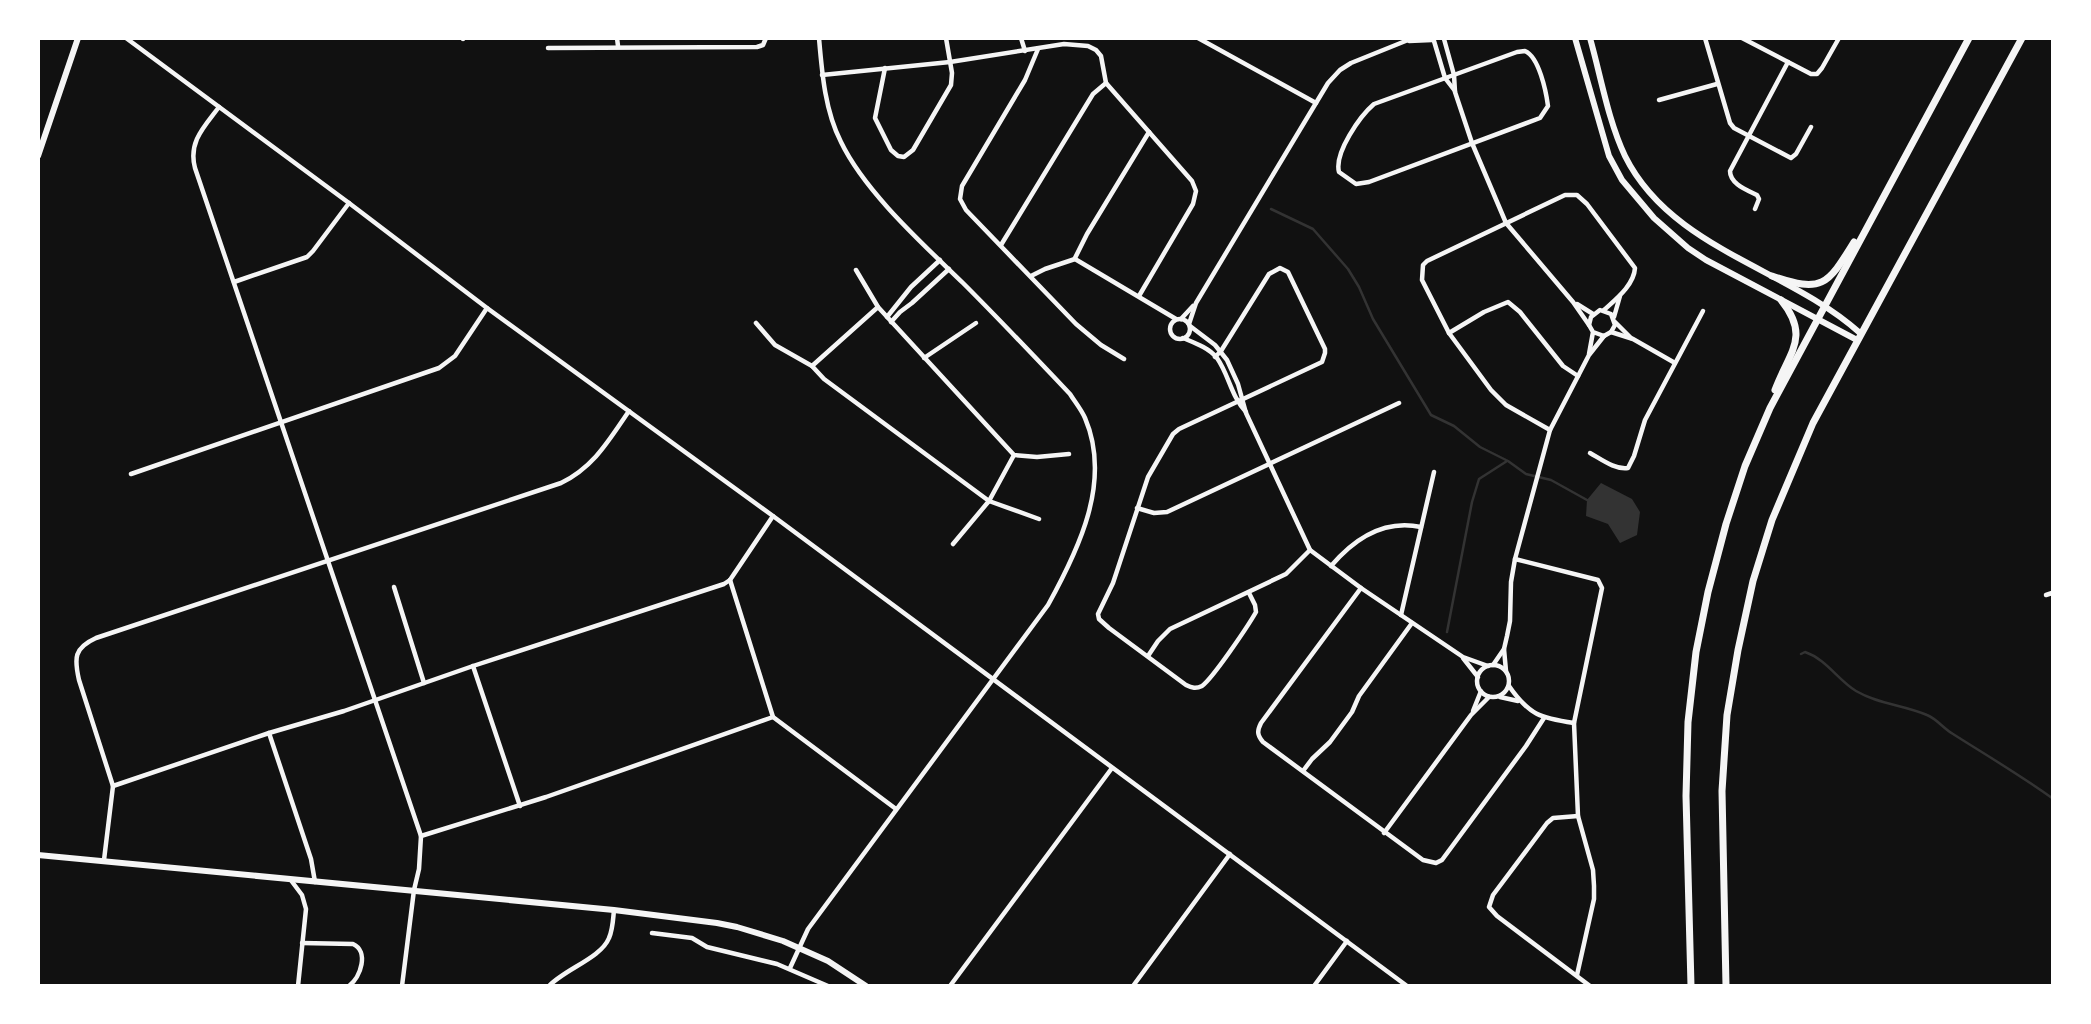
<svg xmlns="http://www.w3.org/2000/svg" width="2091" height="1024" font-family="Overpass,sans-serif">
<style>
.water{fill:#333}
.lines{fill:none;stroke-linecap:round;stroke-linejoin:round}
.stream{stroke:#333;stroke-width:2.5}
.minor{stroke:#f5f5f5;stroke-width:4.5}
.tertiary{stroke:#f5f5f5;stroke-width:6}
.secondary{stroke:#f5f5f5;stroke-width:6}
.primary{stroke:#f5f5f5;stroke-width:7}
</style>
<rect width="100%" height="100%" fill="#111"/>
<path class="water" d="M1601,483L1632,499L1640,512L1637,535L1620,543L1608,524L1586,516L1587,500Z"/>
<g class="lines">
<g class="stream">
<path d="M1271,209L1313,229L1348,269L1359,287L1373,319L1431,415L1454,426L1480,447L1508,461L1526,474L1551,480L1587,500"/>
<path d="M1447,632L1472,502L1479,479L1507,461"/>
<path d="M1801,654L1805,652C1826,659 1838,680 1856,691C1878,704 1904,705 1927,715C1937,719 1944,729 1953,734C1986,755 2020,775 2052,798"/>
</g>
<g class="minor">
<path d="M126,38L349,203L487,308L773,516L1407,986"/>
<path d="M463,38V39"/>
<path d="M617,38L618,46"/>
<path d="M1021,38L1025,51"/>
<path d="M1198,38L1316,103"/>
<path d="M1705,38L1730,123L1734,128L1791,158L1796,154L1811,127"/>
<path d="M1742,38L1788,62L1730,171C1730,184 1747,190 1757,195L1759,199L1755,209"/>
<path d="M1444,39L1454,75L1455,92L1472,143L1506,223L1573,302L1589,325"/>
<path d="M1409,41L1432,40"/>
<path d="M1434,41L1445,78L1455,91"/>
<path d="M548,48L757,47L763,45L766,38"/>
<path d="M1038,49L1025,80L962,186L960,199L966,210L1076,324L1101,345L1124,359"/>
<path d="M1525,51C1539,57 1546,91 1548,106L1540,118L1369,182L1356,184L1339,172C1334,153 1360,116 1374,104L1517,52Z"/>
<path d="M1788,62L1811,74H1817L1822,68L1839,38"/>
<path d="M885,68L875,118L891,150L898,156L904,157L913,150L951,85L952,73L946,38"/>
<path d="M822,75L950,62L1064,44L1088,46L1096,50L1101,56L1106,83L1192,181L1196,191L1193,204L1139,296"/>
<path d="M1659,100L1717,84"/>
<path d="M219,107C204,127 188,142 195,168L421,836L419,869L414,890L402,986"/>
<path d="M1001,245L1093,94L1106,83"/>
<path d="M1075,258L1087,234L1149,132"/>
<path d="M856,270L878,307L1014,455L1037,457L1069,454"/>
<path d="M1031,276L1045,269L1075,259L1176,319"/>
<path d="M234,282L307,257L313,251L349,203"/>
<path d="M1577,304L1593,314"/>
<path d="M887,317L911,287L940,260"/>
<path d="M1614,317L1620,296"/>
<circle cx="1180" cy="329" r="10"/>
<path d="M1181,319L1193,306"/>
<path d="M891,322L900,312L912,303L949,269"/>
<path d="M1615,322L1631,338"/>
<path d="M756,323L775,345L812,366L824,379L989,501L1039,519"/>
<path d="M1189,324L1196,303L1328,83L1340,70L1351,63L1413,38"/>
<path d="M1190,326L1215,345L1227,360L1238,384L1246,413L1310,550L1361,588L1463,657L1488,666"/>
<path d="M1611,332L1633,339L1675,363"/>
<path d="M1449,333L1484,312L1508,302L1520,312L1563,366L1578,376"/>
<path d="M1183,338C1195,343 1209,348 1217,358C1229,375 1231,396 1246,412"/>
<path d="M1589,354L1593,332L1589,325L1591,317L1600,310L1611,314L1615,325L1611,332L1604,336L1593,332"/>
<path d="M1215,357L1221,351L1269,274L1280,268L1288,272L1325,349V353L1322,362L1179,429L1173,434L1148,477L1113,583L1098,614L1099,619L1109,628L1186,685C1192,688 1196,689 1202,686C1213,678 1248,626 1256,612L1255,605L1249,593"/>
<path d="M924,358L976,323"/>
<path d="M812,366L878,307"/>
<path d="M1550,430L1506,405L1491,390L1449,333L1422,280L1423,265L1427,261L1565,195H1577L1587,204L1635,268C1634,285 1616,299 1604,310"/>
<path d="M1590,453C1601,459 1615,470 1628,468L1634,456L1645,420L1703,311"/>
<path d="M131,474L439,368L455,356L487,308"/>
<path d="M1137,508L1154,513L1167,512L1399,403"/>
<path d="M953,544L989,501L1014,455"/>
<path d="M1515,559L1598,580L1602,588L1574,723L1578,816L1593,870L1594,886V899L1577,975"/>
<path d="M1331,566C1354,539 1384,519 1421,527"/>
<path d="M730,580L773,717L896,809"/>
<path d="M394,587L424,683"/>
<path d="M1361,588L1261,723C1257,731 1257,735 1263,742L1423,860L1436,863L1442,860L1526,746L1544,718"/>
<path d="M2046,595L2052,593"/>
<path d="M1401,615L1434,472"/>
<path d="M1504,649L1506,671"/>
<path d="M1148,656L1158,641L1170,629L1286,574L1310,550"/>
<path d="M1463,658L1478,677"/>
<path d="M1493,665L1504,649L1507,636L1510,621L1511,582L1515,559L1550,430L1589,355L1604,336"/>
<circle cx="1493" cy="681" r="16"/>
<path d="M473,666L520,806"/>
<path d="M1509,686C1529,715 1540,718 1574,723"/>
<path d="M1500,697L1518,701"/>
<path d="M1473,711L1481,691"/>
<path d="M269,733L311,859L315,882"/>
<path d="M1303,771L1312,759L1330,742L1352,712L1359,696L1412,623"/>
<path d="M113,786L269,733L344,711L473,666L724,584L730,580L773,516"/>
<path d="M1578,816L1553,818L1547,823L1493,895L1489,907L1497,916L1590,986"/>
<path d="M1384,833L1471,715L1489,697"/>
<path d="M421,836L546,797L773,717"/>
<path d="M104,860L113,786L79,680C74,658 74,648 96,638L561,483C594,467 609,440 629,411"/>
<path d="M290,879L302,895L306,909L298,986"/>
<path d="M652,933L692,938L707,947L777,964L828,986"/>
<path d="M302,943L353,944C369,951 361,977 349,986"/>
<path d="M790,968L808,929L1048,605C1079,549 1112,481 1085,418C1081,409 1075,402 1070,394C1035,357 999,319 963,283C923,244 865,192 841,142C825,111 822,73 819,38"/>
<path d="M549,986C565,969 601,958 609,938C613,929 613,919 614,910"/>
<path d="M950,986L1112,768"/>
<path d="M1133,986L1230,854"/>
<path d="M1314,986L1347,941"/>
</g>
<path class="tertiary" d="M38,156L78,38"/>
<g class="secondary">
<path d="M1575,38L1609,156L1622,180L1654,218L1688,248L1706,260L1857,340"/>
<path d="M1590,38C1601,77 1608,120 1625,156C1671,249 1788,268 1860,333"/>
<path d="M38,855L614,910L717,923L737,927L783,941L828,961L866,986"/>
</g>
<g class="primary">
<path d="M1772,276C1822,293 1827,286 1854,242"/>
<path d="M1775,390C1789,352 1811,337 1781,300"/>
<path d="M1691,986L1686,796L1688,722L1696,652L1708,592L1726,524L1745,466L1770,408L1969,38"/>
<path d="M1726,986L1722,791L1727,715L1738,650L1753,581L1772,520L1813,423L2022,38"/>
</g>
</g>
<rect width="2091" height="1024" fill="none" stroke="#ffffff" stroke-width="80"/>
</svg>
